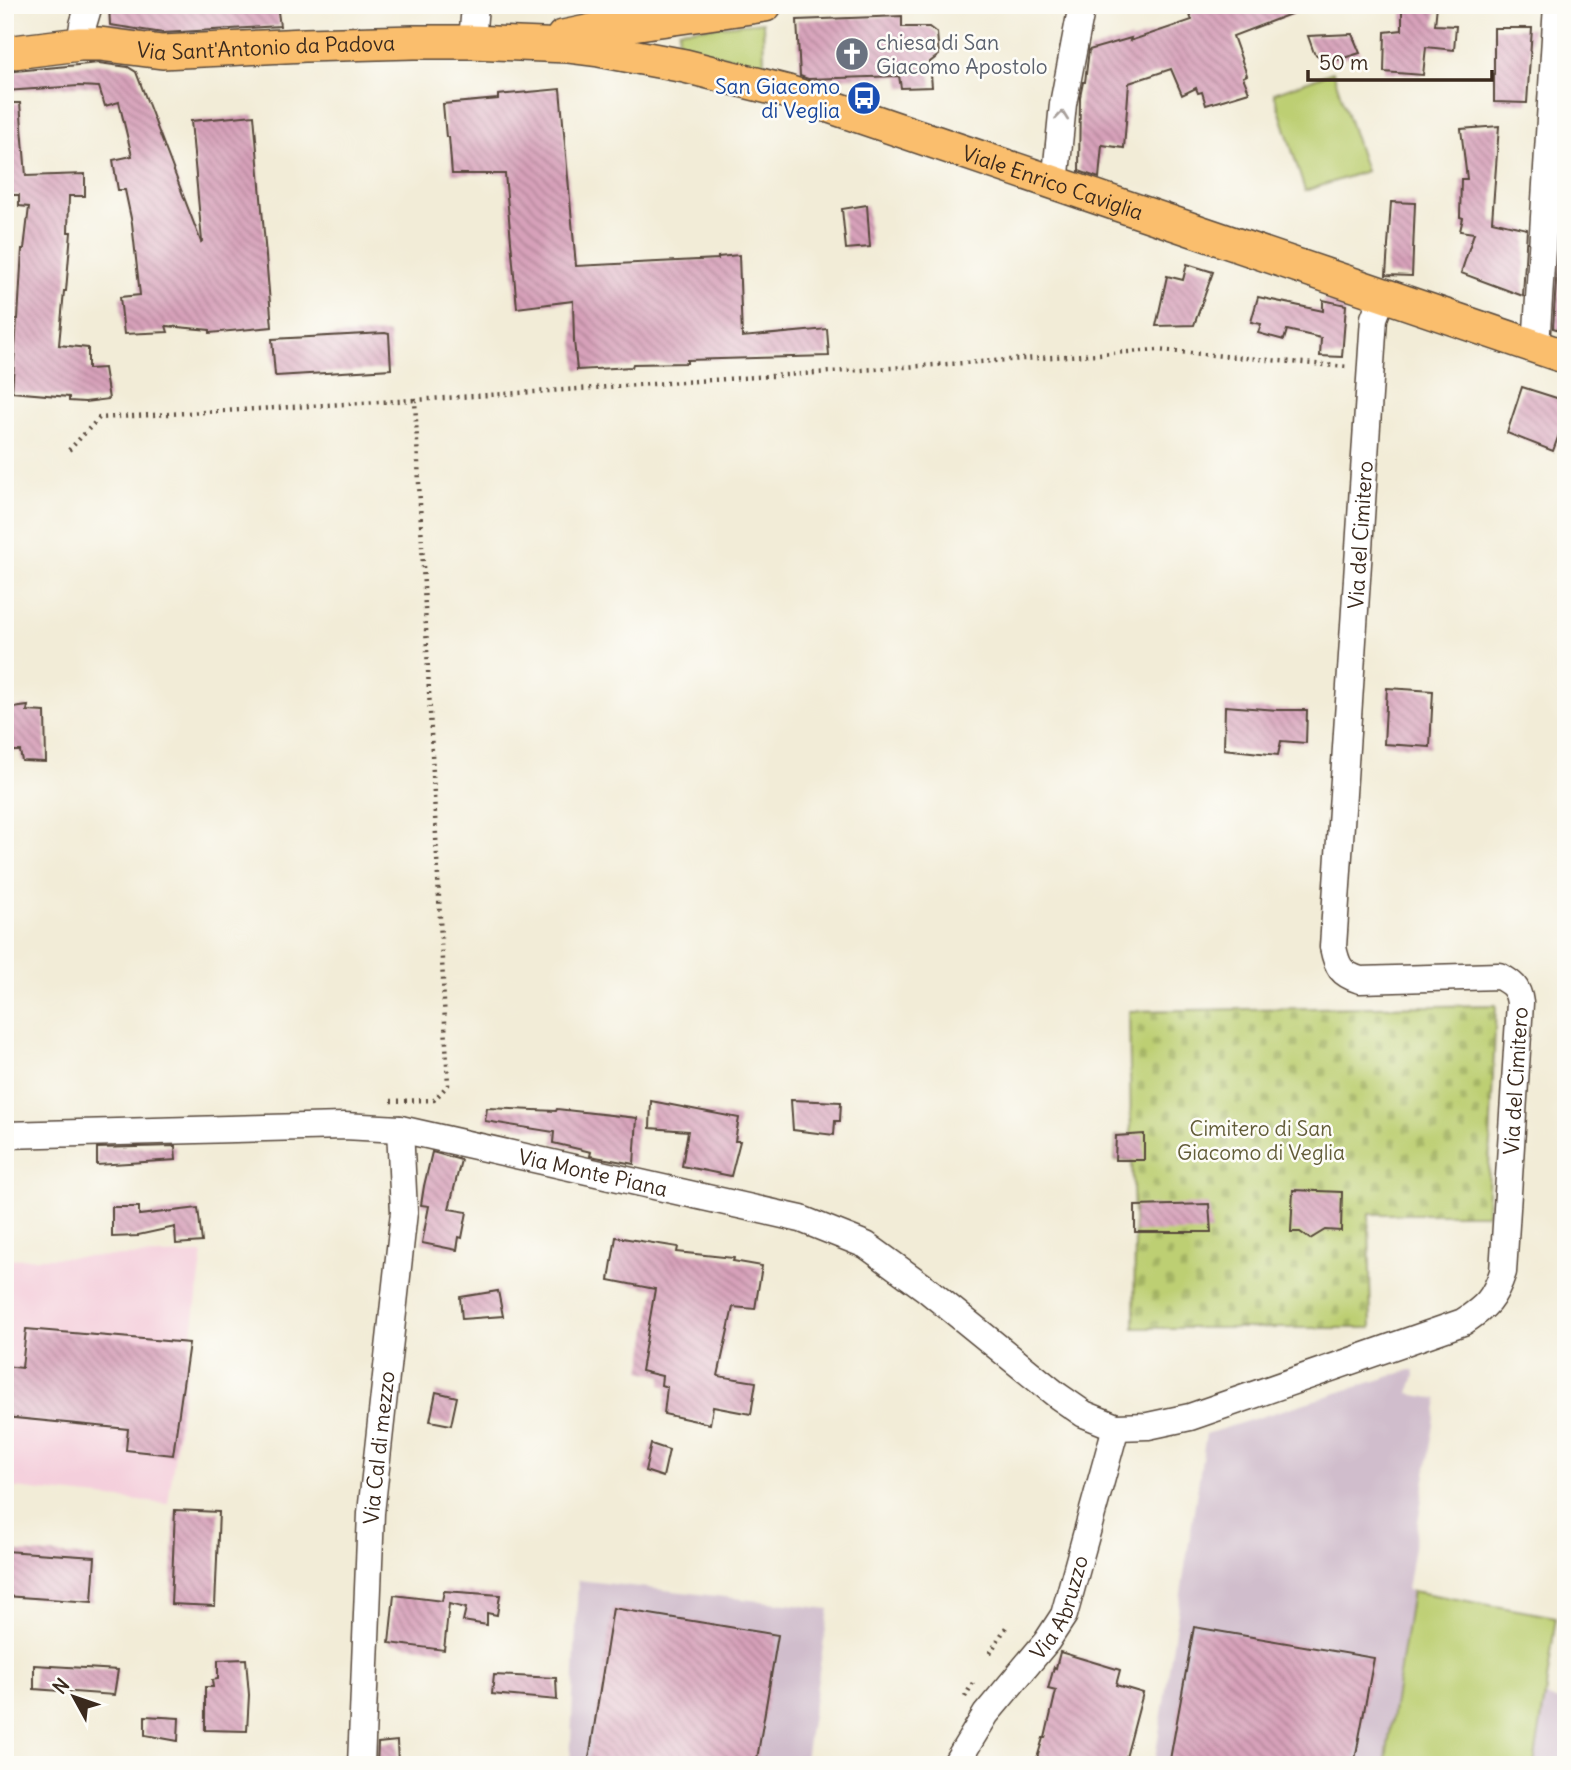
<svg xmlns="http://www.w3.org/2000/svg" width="1571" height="1770" font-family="Delius,sans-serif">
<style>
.built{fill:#f4cfdc}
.industrial{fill:#d0bdcc}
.grass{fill:#bdcf73;stroke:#7c7c48;stroke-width:2}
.cemetery{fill:url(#cemetery-stones);stroke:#7c7c48;stroke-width:2}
.building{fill:url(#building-back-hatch)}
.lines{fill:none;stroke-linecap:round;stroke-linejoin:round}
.minor-casing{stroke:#56473a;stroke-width:29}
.major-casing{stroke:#56473a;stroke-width:36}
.path{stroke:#56473a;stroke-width:4.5;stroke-dasharray:2 5;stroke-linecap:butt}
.minor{stroke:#fff;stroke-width:26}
.major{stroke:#fabe6d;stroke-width:33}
.oneway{stroke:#a79f9a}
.labels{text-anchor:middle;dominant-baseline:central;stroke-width:5;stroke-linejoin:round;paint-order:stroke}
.worship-label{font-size:21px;fill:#5b616d;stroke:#fdfcf7;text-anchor:start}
.street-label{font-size:21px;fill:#3b2a1e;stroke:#fdfcf7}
.transit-label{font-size:21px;fill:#164399;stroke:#fdfcf7;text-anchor:end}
.park-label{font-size:21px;fill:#625c38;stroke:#fdfcf7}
</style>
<defs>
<pattern id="cemetery-stones" width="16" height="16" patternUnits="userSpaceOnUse" patternTransform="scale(1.75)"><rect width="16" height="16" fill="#bdcf73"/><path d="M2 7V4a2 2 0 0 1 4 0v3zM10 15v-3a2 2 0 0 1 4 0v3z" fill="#a3b263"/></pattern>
<pattern id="building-back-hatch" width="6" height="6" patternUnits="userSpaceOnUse" patternTransform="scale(1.75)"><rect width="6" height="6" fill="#d7a1ba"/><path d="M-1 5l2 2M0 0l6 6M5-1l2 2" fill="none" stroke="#b08397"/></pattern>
</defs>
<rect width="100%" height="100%" fill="#fdfcf7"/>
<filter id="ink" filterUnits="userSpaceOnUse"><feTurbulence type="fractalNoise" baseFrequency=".0143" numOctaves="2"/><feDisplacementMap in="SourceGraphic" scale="14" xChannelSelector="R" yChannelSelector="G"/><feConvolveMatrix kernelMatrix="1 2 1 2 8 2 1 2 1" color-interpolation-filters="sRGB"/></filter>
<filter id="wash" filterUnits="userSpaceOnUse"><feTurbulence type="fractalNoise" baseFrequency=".00686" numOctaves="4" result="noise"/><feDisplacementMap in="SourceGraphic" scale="28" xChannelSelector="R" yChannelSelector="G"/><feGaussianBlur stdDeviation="1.57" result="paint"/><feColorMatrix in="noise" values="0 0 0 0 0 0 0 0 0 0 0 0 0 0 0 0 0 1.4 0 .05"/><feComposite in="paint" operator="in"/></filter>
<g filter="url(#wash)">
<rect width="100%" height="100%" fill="#f2ecd7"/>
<path class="built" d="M203,1254L168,1504L5,1487V1259Z"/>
<g class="industrial">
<path d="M1410,1370H1414L1415,1375L1409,1394L1438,1399L1407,1590L1412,1591L1385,1765H1154L1206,1434Z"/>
<path d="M578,1580L829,1609L804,1765H570Z"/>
<path d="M1545,1696L1566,1704V1765H1534Z"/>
</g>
<g class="grass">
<path d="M763,22L764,66L678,45L679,30Z"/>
<path d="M1333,72L1366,171L1305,191L1274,93Z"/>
<path d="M1412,1591L1556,1617L1545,1696L1534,1765H1385Z"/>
</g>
<path class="cemetery" d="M1496,1005L1487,1214H1369L1371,1328H1134L1135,1239L1132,1161L1115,1160L1116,1136L1131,1135L1129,1011Z"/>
<g id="blocks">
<g class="building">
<path d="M109,5H277L280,26L163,33L110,25Z"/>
<path d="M1211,5H1309V7L1233,36L1247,75L1243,77L1249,92L1206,105L1202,92L1198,93L1196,88L1182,95L1171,69L1129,83L1124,148L1102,145L1099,178L1079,171L1080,97L1083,82H1085L1089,50L1131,38L1130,41L1192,20L1189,13Z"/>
<path d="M1402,5H1437L1435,25L1456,26L1454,50L1426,47L1423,75L1384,72L1385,32L1402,30Z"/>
<path d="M902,16V27H929L937,33L939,55L930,62L932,87L901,88L899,76L808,79L800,76L797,20Z"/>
<path d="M1494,28H1532L1527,103L1494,102Z"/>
<path d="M1352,34L1360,53L1327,63L1314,53L1308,36Z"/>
<path d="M99,63L128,67L136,72L201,242L202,241L191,121L254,115L272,327L210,333V330L166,326L168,332L124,334L120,297L140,295L132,223L125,190H118L113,160L132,156L119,102L105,106L99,87L79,86L5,91V72Z"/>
<path d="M560,89L576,266L718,259V257L739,255L742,337L827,329L829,356L687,360V363L633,364L632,367L577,370L574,341L573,301L517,308L505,174H452L449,137H446L443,104L498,99V95Z"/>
<path d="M5,103H20L26,176L85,174V196H69L68,232H71L66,291H64L59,345L88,348V369L104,368L109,399L85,402L69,401V397L12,392L17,319H18L22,249H24L29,207L19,206V195H5Z"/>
<path d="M1499,126L1492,221L1527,229L1523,296L1461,273L1474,233L1460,231L1463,218L1460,217L1461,179H1467L1461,129Z"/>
<path d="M1391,202L1415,203L1412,276L1386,275Z"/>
<path d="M867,205L870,247L846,249L842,209Z"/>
<path d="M1559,236L1566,238V332L1553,328Z"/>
<path d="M1187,264L1213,272L1194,325L1156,326L1167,276L1183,280Z"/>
<path d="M1258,297L1323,311V300L1346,305L1342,357L1320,356L1321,338L1287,330L1284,340L1258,333L1261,324L1251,322Z"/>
<path d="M385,333L389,334L391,369L276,376L275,375L272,339Z"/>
<path d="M1522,387L1566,401V415L1553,451L1507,433Z"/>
<path d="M1387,688L1433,691L1430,747L1384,744Z"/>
<path d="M28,706L27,711L45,712L46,762L22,761L20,751H5L6,709Z"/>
<path d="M1225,706L1278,710H1307L1306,743L1281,741L1278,755L1224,749Z"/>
<path d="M791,1100L841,1102L840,1121H835L834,1135L793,1130Z"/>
<path d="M651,1101L739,1118L735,1141H740L731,1176L682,1166L688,1131L650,1128Z"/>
<path d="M487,1108L556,1111L557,1109L637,1118L634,1164L590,1156L591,1152L553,1143L554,1132L485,1121Z"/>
<path d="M1144,1134V1160H1115L1116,1136Z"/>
<path d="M175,1146L176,1160L97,1165V1148Z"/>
<path d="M432,1152L461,1160L449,1209L467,1212L462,1238L459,1237L457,1250L422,1243L429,1206L421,1205L424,1186Z"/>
<path d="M1293,1190L1342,1192L1341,1231L1325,1230L1310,1239L1300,1232H1291Z"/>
<path d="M1209,1204L1211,1232H1135V1206Z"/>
<path d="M112,1207H139V1215L198,1208L202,1242L176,1244L175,1227L138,1235V1236L112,1237Z"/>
<path d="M616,1237L678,1247L677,1252L734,1258L733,1261L762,1266L755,1309L733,1307L718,1376L756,1382L751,1414L713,1407L710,1424L664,1414L667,1387L661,1385L662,1376L641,1371L655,1289L609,1280Z"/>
<path d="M498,1291L503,1316L462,1319L460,1297Z"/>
<path d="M26,1329L189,1343L173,1455L126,1450L128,1429L5,1417V1366L22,1368Z"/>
<path d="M436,1392L457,1397L451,1425L430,1421Z"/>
<path d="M651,1444L669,1450L663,1477L645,1471Z"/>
<path d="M175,1510L219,1512L215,1606L171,1604Z"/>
<path d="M5,1551L95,1557L92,1602L5,1596Z"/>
<path d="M444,1591L500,1595L497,1615L487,1613V1625L463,1621L466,1608L449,1604L444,1650L389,1643L394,1595L442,1601Z"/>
<path d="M613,1608L778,1635L756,1765H588Z"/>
<path d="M1194,1627L1374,1658L1354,1765H1169Z"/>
<path d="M1060,1652L1120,1670L1116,1685L1143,1693L1124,1765H1035L1043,1738H1045L1056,1691L1048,1689L1054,1667L1056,1668Z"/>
<path d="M246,1659L249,1695L247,1731L205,1730V1687H213L212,1680L218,1679V1660Z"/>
<path d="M34,1665L118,1670L114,1695L34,1689Z"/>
<path d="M494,1675L556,1678L557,1700L492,1694Z"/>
<path d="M145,1716L179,1718L178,1741L145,1735Z"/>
<path d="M397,1741L398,1765H377L378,1743Z"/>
</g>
</g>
</g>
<g filter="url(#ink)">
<use href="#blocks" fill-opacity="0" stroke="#56473a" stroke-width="2"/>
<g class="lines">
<g class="minor-casing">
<g id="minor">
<path d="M472,42L475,5"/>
<path d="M80,44L83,25L89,5"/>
<path d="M1055,184L1063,104L1082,5"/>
<path d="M1536,347L1557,5"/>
<path id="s1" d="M5,1135L344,1126L400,1129L801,1219L866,1245L925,1288L1058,1396L1084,1414L1116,1427L1148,1426L1190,1417L1463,1322C1486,1307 1494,1299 1503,1272L1520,1003C1518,987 1512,983 1499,976L1360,980C1341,974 1337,967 1333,947L1374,318L1383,295"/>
<path id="s2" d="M361,1765L371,1513L404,1212L400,1129"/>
<path id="s3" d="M955,1765L986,1714L1047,1641L1064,1615L1116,1427"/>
</g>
</g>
<g class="major-casing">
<g id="major">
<path d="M563,37L611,27L765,5"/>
<path id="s4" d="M5,53L80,44H100L162,52L305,45L414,42H472L567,46L599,50L685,66L788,92L1566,357"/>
</g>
</g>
<g class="path">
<path d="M69,450L99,418L415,400"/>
<path d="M391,1101L434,1100L448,1085L415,400L1157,350L1348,367"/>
<path d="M990,1653L1008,1624"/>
<path d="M965,1697L975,1679"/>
</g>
<use href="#minor" class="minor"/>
<use href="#major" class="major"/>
</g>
<defs><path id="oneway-chevron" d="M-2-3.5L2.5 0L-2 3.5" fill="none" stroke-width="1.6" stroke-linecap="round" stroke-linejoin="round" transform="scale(1.75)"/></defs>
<use class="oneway" href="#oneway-chevron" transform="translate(1062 116) rotate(-84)"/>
</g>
<defs>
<g id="church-disc" transform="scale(1.75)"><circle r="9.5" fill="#6b7280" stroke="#fdfcf7"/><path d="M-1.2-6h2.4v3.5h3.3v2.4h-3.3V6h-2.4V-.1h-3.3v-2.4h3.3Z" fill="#fff"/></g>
<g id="bus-disc" transform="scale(1.75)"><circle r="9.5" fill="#1a4fb4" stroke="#fdfcf7"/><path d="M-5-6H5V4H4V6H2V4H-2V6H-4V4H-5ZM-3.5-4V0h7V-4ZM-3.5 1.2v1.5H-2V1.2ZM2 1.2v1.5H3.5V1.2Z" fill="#fff"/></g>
</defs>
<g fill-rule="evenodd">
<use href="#church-disc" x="852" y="54"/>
<use href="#bus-disc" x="864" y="98"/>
</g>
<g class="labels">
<g class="worship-label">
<text x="876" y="42">chiesa di San<tspan x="876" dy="24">Giacomo Apostolo</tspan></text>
</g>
<g class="street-label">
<text stroke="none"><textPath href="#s4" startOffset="262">Via Sant'Antonio da Padova</textPath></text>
<text stroke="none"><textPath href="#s4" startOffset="1069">Viale Enrico Caviglia</textPath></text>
<text stroke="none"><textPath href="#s1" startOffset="2520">Via del Cimitero</textPath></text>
<text stroke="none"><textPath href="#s1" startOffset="1808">Via del Cimitero</textPath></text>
<text stroke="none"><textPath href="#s1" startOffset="593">Via Monte Piana</textPath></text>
<text stroke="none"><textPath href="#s2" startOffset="318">Via Cal di mezzo</textPath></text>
<text stroke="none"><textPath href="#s3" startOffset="191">Via Abruzzo</textPath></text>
</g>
<g class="transit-label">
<text x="840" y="86">San Giacomo<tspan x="840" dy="24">di Veglia</tspan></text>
</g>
<g class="park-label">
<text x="1261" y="1128">Cimitero di San<tspan x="1261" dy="24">Giacomo di Veglia</tspan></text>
</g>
</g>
<rect width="1571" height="1770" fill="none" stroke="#fdfcf7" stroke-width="28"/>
<g transform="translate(74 1697) rotate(310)" stroke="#fdfcf7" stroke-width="5" paint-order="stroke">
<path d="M0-5L12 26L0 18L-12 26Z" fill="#3b2a1e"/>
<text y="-10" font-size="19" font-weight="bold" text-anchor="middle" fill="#3b2a1e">N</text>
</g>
<path d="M1308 70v10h184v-10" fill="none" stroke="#3b2a1e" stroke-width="3.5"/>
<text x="1319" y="70" font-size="21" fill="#3b2a1e" stroke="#fdfcf7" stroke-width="5" paint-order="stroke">50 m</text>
</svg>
